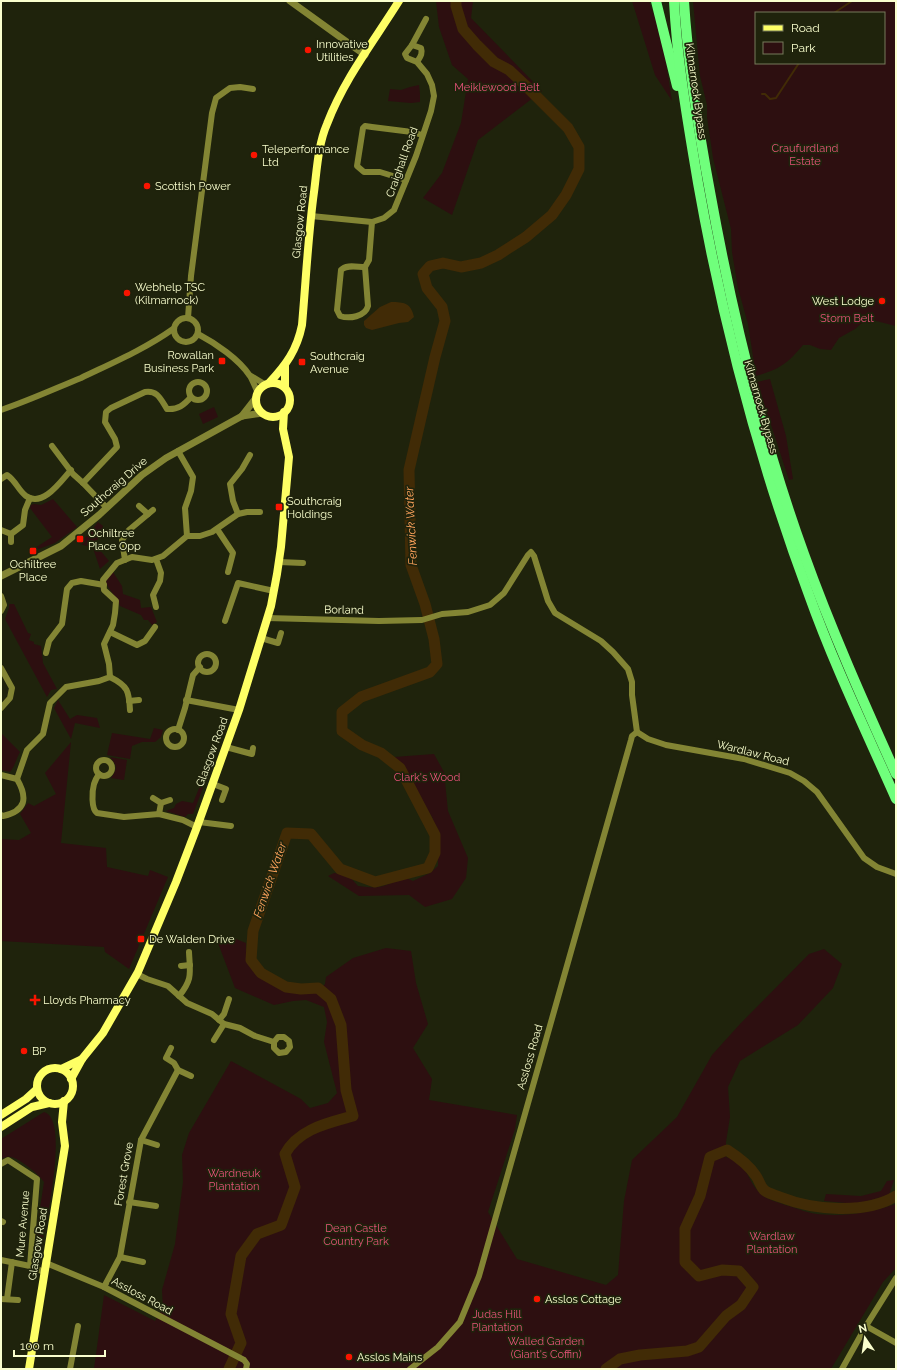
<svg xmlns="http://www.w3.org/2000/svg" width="897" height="1370" font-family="Raleway,sans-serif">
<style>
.green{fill:#2d0f10;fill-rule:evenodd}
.water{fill:#412b06}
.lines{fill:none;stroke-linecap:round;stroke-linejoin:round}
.stream{stroke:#412b06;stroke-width:2}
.river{stroke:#412b06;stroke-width:11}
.minor{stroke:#838534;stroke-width:6}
.tertiary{stroke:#838534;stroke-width:7}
.secondary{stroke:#feff65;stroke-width:8}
.trunk{stroke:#70ff7c;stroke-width:10}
.poi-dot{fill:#f91400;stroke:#1f230c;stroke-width:1.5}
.labels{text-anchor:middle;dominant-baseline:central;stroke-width:3.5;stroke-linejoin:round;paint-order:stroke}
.poi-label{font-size:11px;fill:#faffce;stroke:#1f230c;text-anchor:start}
.park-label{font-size:11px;fill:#e7527a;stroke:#1f230c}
.street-label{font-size:11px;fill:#faffce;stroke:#1f230c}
.water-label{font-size:12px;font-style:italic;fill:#ffa45c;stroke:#1f230c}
</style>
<rect width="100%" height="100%" fill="#1f230c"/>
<g class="green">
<path d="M436,1H473L471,18L542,91L478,140L452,215L423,198L442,173L461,123L468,79L452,65L439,27Z"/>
<path d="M632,1H649L662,39L672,101L655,75Z"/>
<path d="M693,1H896V326L872,320L863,322L855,329L839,338L831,350L820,349L810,345H803C787,364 780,369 756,376L748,324L738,288L732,252L731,229L713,158L707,117V105L700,76ZM756,13H884V63H756Z"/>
<path d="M419,85L420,94V102L411,103L388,101L390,89L401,90L410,87Z"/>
<path d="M770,379L786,436L793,479L789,480L757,382Z"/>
<path d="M214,407L218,417L203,424L199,414Z"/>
<path d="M53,499L77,527L55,543L36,550L35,548L52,537L30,508L31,505L34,504L41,505Z"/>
<path d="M98,522L103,526C103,534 100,537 94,543L109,561L100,569L93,548L77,543L88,535Z"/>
<path d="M113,572L122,586L123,594L140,600L141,608L151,607L157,622L152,625L148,620H144L141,615L120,606C117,596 109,591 106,582L107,579Z"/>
<path d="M9,604H14L28,633L31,634L29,640L34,642V644L41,646L43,663L57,689L51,690L47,697L5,619L9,608Z"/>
<path d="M58,700L70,719L77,715L97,718L100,728L75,723L71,739L54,708Z"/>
<path d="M154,728L163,730L161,737L155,742H142L132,746L130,759L107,755L112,733L150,739Z"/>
<path d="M1,733L20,752C16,759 15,766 10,772L1,770Z"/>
<path d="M71,742L61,843L106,848L107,867L148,876L150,870L168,877L129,969L105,952L104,947L1,941V839L19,840L31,833L20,814L28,803L34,806L56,794L45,773Z"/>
<path d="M434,754L444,772L448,811L468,858L466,878L452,899L425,907L409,895L359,896L328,876L334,873L348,875L358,886C381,889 383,887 404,877L413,881L430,873L438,866V838L432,817L417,794L406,770L394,757Z"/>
<path d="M110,757L127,760L124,780L111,778C119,767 116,765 110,757Z"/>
<path d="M204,776L207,777L193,814H188L185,817L166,811L174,808L176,804L182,801L193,803Z"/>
<path d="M220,936L236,939L246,943V950L253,971L274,986L290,993L304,992L317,993L325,984L326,977L353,958L386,948L411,951L416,983L428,1024L413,1048L432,1079L429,1100L517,1115L515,1129L488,1212L517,1259L606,1285L618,1275L624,1201L632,1160L677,1117L712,1055L740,1024L809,954L824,949L842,964L833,988L798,1025L740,1061L728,1087L730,1117L726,1142V1157C748,1163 746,1178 758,1191C765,1200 775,1201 785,1205C794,1207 802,1211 811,1213C839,1218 869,1213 896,1204V1268L883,1282L831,1369H94L104,1295L155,1321L163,1308L162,1290L175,1244L183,1182L182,1155L189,1133L231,1061L301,1099L310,1108L328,1103L337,1093L324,1042L327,1022L324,1007L306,1000L293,1001L274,1005L235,988L218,943Z"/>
<path d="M44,1112C72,1119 42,1242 38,1264H33L32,1260L44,1182C39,1174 20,1159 11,1157C7,1156 4,1158 1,1159V1139Z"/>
<path d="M894,1180L889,1195L857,1204L824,1201L826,1194L861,1196L881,1191L887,1181Z"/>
</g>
<path class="water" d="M391,302C404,302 411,303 414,317L408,322L399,323L372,330L366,328L364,325V321L380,307Z"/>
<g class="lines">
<g class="stream">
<path d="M834,13L852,1"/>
<path d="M762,94H765L770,99L776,98L799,63"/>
</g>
<g class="river">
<path d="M229,1369L241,1343L231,1314L241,1256L257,1234L281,1225L295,1187L285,1154C298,1129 328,1123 353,1116L346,1090L341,1025L331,999L318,988L301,989L286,987L261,973L251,960L253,931L287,833L311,834L340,869L375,882L428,868L435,853V835L400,768L381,753L362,745L342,731V712L361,697L430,672L437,664L434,639L425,604L411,565L409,470L435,357L445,321L442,307L427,288L423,274L430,266L443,263L461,267L481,263L498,255L526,237L552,215L566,195L579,169V147L568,128L525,85L509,70L494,62L477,45L463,29L456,6V1"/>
<path d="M606,1369L620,1359L640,1355L687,1351L699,1347L726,1316L741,1305L753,1287L739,1271L722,1270L699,1276L685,1262V1229L700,1196L710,1157L727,1150C738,1157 749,1165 756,1176C759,1180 760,1186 764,1190C767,1193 775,1195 780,1197C813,1210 865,1215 896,1196"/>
</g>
<g class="minor">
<path d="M412,45L426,19"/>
<path d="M406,180L380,172H364L357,166L363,128L365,126L372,127L412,132L422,135"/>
<path d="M311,216L372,222L384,218L394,210L416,156L431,111L434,96L432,85L427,74L417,62L407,58L405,54L412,45L421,48C423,54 420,57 417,62"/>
<path d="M365,267C357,267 346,264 341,270L337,310L340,316C349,319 365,317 368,306L365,267L369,260L372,222"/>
<circle cx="186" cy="330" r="12"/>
<path d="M188,318L191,276L212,113L216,98L230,88L240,87L253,89"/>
<path d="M198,334C215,343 239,359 250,376C253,381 255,387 258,393"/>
<path d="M251,376L266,385"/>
<circle cx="198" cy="391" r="9"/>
<path d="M1,410C28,401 54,389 81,378C112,363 145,349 173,329"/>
<path d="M52,446L73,474L83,483L106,507"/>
<path d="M1,479L7,475C16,481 18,490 26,496C43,508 61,481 71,470"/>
<path d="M83,483L117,447L115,439L105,422L106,412L111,408L145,392C158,390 161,400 167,409C178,410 184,405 191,397"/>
<path d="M139,506L148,514"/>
<path d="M238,514L233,501L230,484L242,469L250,455"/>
<path d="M217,529L233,553L228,572"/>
<path d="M1,530L11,534"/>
<path d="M187,536H200L212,532L238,514L247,512H260"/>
<path d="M11,542V534L23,525L25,510L30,498"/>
<path d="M125,560L122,540L129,530L153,510"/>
<path d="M279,562L303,563"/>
<path d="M1,596L4,605L1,611"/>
<path d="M156,607L153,595L160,581L161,573L156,559"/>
<path d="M267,618L379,621L422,620L442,614L468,612L490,605L504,593L528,555L531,552L534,556L548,601L555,613L601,641L613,652L628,669L632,682V695L637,732"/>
<path d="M225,621L238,583L274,591"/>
<path d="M110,632L137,645L145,641L155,627"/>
<path d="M261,638L278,643L281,633"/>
<path d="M46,653L49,641L62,624L67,589L72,583L81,581L104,585"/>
<circle cx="207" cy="663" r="9"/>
<path d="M1,668L12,688L10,698L1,708"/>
<path d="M110,677C128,686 129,691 130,710"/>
<path d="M186,700L239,710"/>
<path d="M129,701L139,700"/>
<circle cx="175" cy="738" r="9"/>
<path d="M178,730L185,708L193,675L200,667"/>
<path d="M637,732L648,739L666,745L744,759L790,773L804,781L817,792L864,858L877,867L896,874"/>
<path d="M226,747L252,754L253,748"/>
<circle cx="104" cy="768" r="8"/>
<path d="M99,774C97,777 95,781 94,784C92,791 91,809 97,813L124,817L159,814L183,820L197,827"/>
<path d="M1,775L17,779L27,750L43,734L50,703L66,687L99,681L110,677L109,664L104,644L113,625L115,613L116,601L104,590L103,580L117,563L132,557L152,560L163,556L187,536L185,508L191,491L193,477L178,451"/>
<path d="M213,784L226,789L222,800"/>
<path d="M153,798L161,803L159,814"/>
<path d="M161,803L170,800"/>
<path d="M1,815L3,816C26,811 28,798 17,779"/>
<path d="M199,822L231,826"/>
<path d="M181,966L190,965"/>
<path d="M137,974L147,979L168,986L187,1003L212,1014L224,1024L240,1028L255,1036L274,1042V1048L279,1053L286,1052L290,1047L289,1041L284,1037H278L274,1042"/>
<path d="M179,996C193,979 190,973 189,952"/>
<path d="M219,1020L224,1014L229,999"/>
<path d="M214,1040L224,1024"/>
<path d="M171,1048L166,1058L174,1063L178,1070"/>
<path d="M141,1140L157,1145"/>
<path d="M1,1164L8,1160L37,1179L30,1266"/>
<path d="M129,1202L156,1206"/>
<path d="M1,1221L3,1222"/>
<path d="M120,1257L143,1262"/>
<path d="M1,1260L30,1266L44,1272"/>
<path d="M46,1263L104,1287L244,1360L247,1364L246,1369"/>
<path d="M104,1287L120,1257L141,1140L178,1070L191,1076"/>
<path d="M1,1299L18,1300"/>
<path d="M7,1299L12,1262"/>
<path d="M866,1326L896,1343"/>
<path d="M70,1369L78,1326"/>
<path d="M410,1369L438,1347L460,1322L479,1276L631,740L632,736L637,732"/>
<path d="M842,1369L866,1326L896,1278"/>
</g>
<g class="tertiary">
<path d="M290,1L365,55"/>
<path d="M242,416L256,398"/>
<path d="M1,576L61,546L99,515L142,475L166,458L242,416L263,413"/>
</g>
<g class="secondary">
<path d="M269,383C286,365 297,350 302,325C306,280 308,236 314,192C317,169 318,145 327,124C344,79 374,41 399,1"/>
<circle cx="273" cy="400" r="17"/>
<path d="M285,387V366"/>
<circle cx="55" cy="1086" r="18"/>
<path d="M61,1069L82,1059"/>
<path d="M71,1079L82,1059L103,1033L138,972L176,882L197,827L239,710L271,606L277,574L281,547L289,457L283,429L284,412"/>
<path d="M1,1115L26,1099L37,1089"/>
<path d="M1,1127L32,1107L49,1103"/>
<path d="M29,1369L65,1146L62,1122L64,1101"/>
</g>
<g class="trunk">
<path d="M656,1L677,86"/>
<path d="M674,1C677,62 688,123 698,183C723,324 759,461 809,595C834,665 866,731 896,799"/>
<path d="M684,1C688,67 699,133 711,197C733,318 762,438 804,554C831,629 863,701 896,774"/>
</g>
</g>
<g class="poi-dot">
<circle cx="308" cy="50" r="4"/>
<circle cx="254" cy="155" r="4"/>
<circle cx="147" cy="186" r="4"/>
<circle cx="127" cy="293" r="4"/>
<circle cx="882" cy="301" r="4"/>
<rect x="218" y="357" width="8" height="8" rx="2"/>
<rect x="298" y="358" width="8" height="8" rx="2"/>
<rect x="275" y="503" width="8" height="8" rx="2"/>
<rect x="76" y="535" width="8" height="8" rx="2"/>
<rect x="29" y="547" width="8" height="8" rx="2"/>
<rect x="137" y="935" width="8" height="8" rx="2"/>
<path d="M33 994h4v4h4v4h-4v4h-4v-4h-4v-4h4z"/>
<circle cx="24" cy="1051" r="4"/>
<circle cx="537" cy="1299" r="4"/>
<circle cx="349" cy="1357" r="4"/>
</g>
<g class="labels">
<g class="poi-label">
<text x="316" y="44">Innovative<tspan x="316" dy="13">Utilities</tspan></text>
<text x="262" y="149">Teleperformance<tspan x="262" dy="13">Ltd</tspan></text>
<text x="155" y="186">Scottish Power</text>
<text x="135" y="287">Webhelp TSC<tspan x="135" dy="13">(Kilmarnock)</tspan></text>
<text x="874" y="301" text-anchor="end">West Lodge</text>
<text x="214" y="355" text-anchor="end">Rowallan<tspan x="214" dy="13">Business Park</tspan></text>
<text x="310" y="356">Southcraig<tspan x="310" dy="13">Avenue</tspan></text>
<text x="287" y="501">Southcraig<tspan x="287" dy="13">Holdings</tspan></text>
<text x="88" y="533">Ochiltree<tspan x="88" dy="13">Place Opp</tspan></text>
<text x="33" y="564" text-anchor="middle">Ochiltree<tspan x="33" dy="13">Place</tspan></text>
<text x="149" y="939">De Walden Drive</text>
<text x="43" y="1000">Lloyds Pharmacy</text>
<text x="32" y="1051">BP</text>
<text x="545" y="1299">Asslos Cottage</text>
<text x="357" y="1357">Asslos Mains</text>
</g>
<g class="park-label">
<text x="497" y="87">Meiklewood Belt</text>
<text x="805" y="148">Craufurdland<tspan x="805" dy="13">Estate</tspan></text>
<text x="847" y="318">Storm Belt</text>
<text x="427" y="777">Clark's Wood</text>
<text x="234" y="1173">Wardneuk<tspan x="234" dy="13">Plantation</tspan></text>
<text x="356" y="1228">Dean Castle<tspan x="356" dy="13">Country Park</tspan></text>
<text x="772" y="1236">Wardlaw<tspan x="772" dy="13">Plantation</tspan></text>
<text x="497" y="1314">Judas Hill<tspan x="497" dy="13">Plantation</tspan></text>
<text x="546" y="1341">Walled Garden<tspan x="546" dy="13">(Giant's Coffin)</tspan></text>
</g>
<g class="street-label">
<text transform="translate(696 91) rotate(82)">Kilmarnock Bypass</text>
<text transform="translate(402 162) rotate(-70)">Craighall Road</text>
<text transform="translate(300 222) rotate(-84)">Glasgow Road</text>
<text transform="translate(761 407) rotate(74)">Kilmarnock Bypass</text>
<text transform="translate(114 487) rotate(-41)">Southcraig Drive</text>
<text transform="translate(344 610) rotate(1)">Borland</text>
<text transform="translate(212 752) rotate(-70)">Glasgow Road</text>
<text transform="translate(753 753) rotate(14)">Wardlaw Road</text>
<text transform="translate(530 1057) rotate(-74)">Assloss Road</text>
<text transform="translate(124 1174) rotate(-80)">Forest Grove</text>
<text transform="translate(23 1224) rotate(-85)">Mure Avenue</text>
<text transform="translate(38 1244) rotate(-81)">Glasgow Road</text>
<text transform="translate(142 1296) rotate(28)">Assloss Road</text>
</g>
<g class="water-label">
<text transform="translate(411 526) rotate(-93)">Fenwick Water</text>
<text transform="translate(270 880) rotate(-71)">Fenwick Water</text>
</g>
</g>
<rect width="897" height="1370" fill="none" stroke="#faffce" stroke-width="4"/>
<rect x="755" y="12" width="130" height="52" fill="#1f230c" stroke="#777b5a"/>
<rect x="763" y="25" width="20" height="6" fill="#feff65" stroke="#777b5a"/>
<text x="791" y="32" font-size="12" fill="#faffce">Road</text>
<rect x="763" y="42" width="20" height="12" fill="#2d0f10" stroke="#777b5a"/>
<text x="791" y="52" font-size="12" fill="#faffce">Park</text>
<g transform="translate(865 1338) rotate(347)" stroke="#1f230c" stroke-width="3" paint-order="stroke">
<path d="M0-3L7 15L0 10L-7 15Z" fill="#faffce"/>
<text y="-6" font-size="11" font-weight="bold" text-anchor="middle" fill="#faffce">N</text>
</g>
<path d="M14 1350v6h91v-6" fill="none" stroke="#faffce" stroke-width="2"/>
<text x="20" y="1350" font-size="12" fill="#faffce" stroke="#1f230c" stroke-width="3" paint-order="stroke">100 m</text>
</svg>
